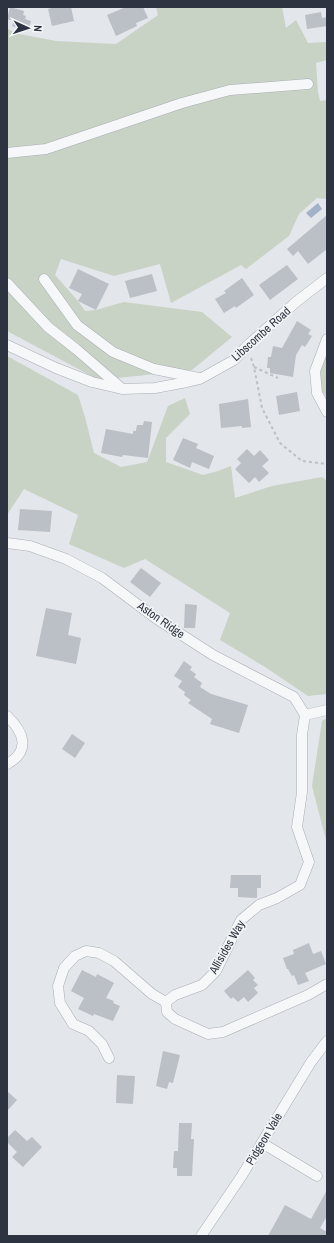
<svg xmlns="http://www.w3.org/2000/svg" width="334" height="1243" font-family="'Archivo Narrow',sans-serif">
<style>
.green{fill:#c8d3c5}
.water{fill:#a3b2c6}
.building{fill:#bbbfc6}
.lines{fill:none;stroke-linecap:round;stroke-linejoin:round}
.minor-casing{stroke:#a9adb4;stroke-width:11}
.path{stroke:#bec0c5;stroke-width:2;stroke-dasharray:3 3;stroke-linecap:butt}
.minor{stroke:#f6f7f9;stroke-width:10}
.labels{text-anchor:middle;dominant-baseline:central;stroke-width:3.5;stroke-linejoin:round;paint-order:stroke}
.street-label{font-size:12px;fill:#2d3340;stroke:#f3f5f7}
</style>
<rect width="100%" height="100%" fill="#e3e6ea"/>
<g class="green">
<path d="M156,7H282L286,28L296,20L308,43L327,42V60L316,63L318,92L320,101L327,100V199L317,198L299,214L289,236L246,269L241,265L171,303L160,264L114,276L61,259L55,275L78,301L85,311L96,310L124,302L202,312L232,337L192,370L99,380L7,331V28L14,33L56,41L116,44L158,15Z"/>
<path d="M327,346V398L317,384L323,351Z"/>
<path d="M7,356L78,395L85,417L94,453L121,467L147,462L168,406L185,398L190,414L166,438V462L203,475L218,471L231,466L235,498L272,486L322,477L327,481V694L308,696L265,667L220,640L230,613L145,559L124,568L69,544L78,515L24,489L7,515Z"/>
<path d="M327,718V844L312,786L322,721Z"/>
</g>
<path class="water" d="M318,203L322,209L311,218L306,213Z"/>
<g class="building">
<path d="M10,7L24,11L23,15L26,16L25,19L31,21L28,31L12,26L14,21L7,19Z"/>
<path d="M55,7H71L74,21L52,26L48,9Z"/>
<path d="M126,7H143L148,18L136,23L137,26L116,36L107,15Z"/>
<path d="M321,12L322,18L327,17V26L307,29L305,15Z"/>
<path d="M327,215V249L308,264L298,251L293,256L287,249Z"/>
<path d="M287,265L298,279L270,300L259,285Z"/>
<path d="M78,269L109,284L96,310L78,301L82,294L69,288Z"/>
<path d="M152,274L157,291L130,298L125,281Z"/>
<path d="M242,278L254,295L236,308L235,306L224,313L215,299L226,293L224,291Z"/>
<path d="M297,321L311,330L308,334L312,336L305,347L302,345L296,355L293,377L270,373V368H267L268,357H271L273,346L282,348Z"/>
<path d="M297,392L300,411L279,415L276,396Z"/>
<path d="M248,399L251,427L242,428V426L221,428L219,404Z"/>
<path d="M144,421L152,422L148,458L123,455L122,457L101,453L106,429L133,434V431H136L137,425H143Z"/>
<path d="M183,438L198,444L196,448L214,456L209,469L192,462L190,468L173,460Z"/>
<path d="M247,449L254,456L260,450L269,460L262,466L269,473L259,482L255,477L249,483L235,469L241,463L237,459Z"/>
<path d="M20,509L52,511L50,532L18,530Z"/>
<path d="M141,568L161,583L150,597L130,582Z"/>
<path d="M185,604L197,605L195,628H184Z"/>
<path d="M46,608L72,613L68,635L81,638L76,664L36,656Z"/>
<path d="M184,661L192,667L190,670L196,674L194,677L202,683L200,687L211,694L248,705L239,733L210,724L212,719L188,703L191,700L184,695L185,692L178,687L182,681L174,676Z"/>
<path d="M72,734L85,743L75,758L62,749Z"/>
<path d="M231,875H261V888H257V898L238,897V888H230Z"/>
<path d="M309,943L313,954L321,951L326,964L305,973L309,981L298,985L294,975L292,976L288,969H287L283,958L294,954L293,950Z"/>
<path d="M82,970L96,977L97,974L114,983L106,998L114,1001L113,1003L120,1006L113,1021L94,1014L93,1016L78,1009L84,998L71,991Z"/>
<path d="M248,970L255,978L253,980L258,985L254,988L258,993L248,1002L244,997L238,1002L233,997L231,999L224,991Z"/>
<path d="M163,1051L180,1055L173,1083L169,1082L167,1089L156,1086Z"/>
<path d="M117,1075L135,1076L133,1104L116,1103Z"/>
<path d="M7,1091L17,1100L7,1111Z"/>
<path d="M179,1123H192L191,1139H194L192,1176H177V1168H173L174,1151H178Z"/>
<path d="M15,1130L27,1141L32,1137L42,1147L23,1167L12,1157L17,1152L7,1142V1138Z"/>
<path d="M327,1190V1216L320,1228L327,1232V1236H268L285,1205L311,1219Z"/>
</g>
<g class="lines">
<g class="minor-casing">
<g id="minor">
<path d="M7,153L46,149L182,103L230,90L308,84"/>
<path d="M44,279L77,325L113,352L154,369L199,378"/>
<path d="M7,283L48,327L76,349L120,387"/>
<path d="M327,339L315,371L317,393L327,412"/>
<path d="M7,345L56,368L92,382L122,389L155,388L187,382L200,379L234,360L247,346L296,302L327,278"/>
<path d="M7,543L30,546L66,559L102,578L157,619L213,655L294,697L305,715"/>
<path d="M305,715L302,735V792L297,827L309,862L300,885L277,898L259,905L241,920L216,971L202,985L175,995L166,1002L167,1012L175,1019L208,1034L223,1032L308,995L327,984"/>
<path d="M305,715L327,710"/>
<path d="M7,716C24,732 31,751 7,764"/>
<path d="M109,1058L102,1044L89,1031L73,1024L60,1003L58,986L64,968L75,956L86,951L99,953L114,961L152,994L166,1002"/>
<path d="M262,1143L317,1176"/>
<path d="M201,1236L241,1177L311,1062L327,1041"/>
</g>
</g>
<g class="path">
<path d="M251,358L254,367L262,408L280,443L302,461L327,464"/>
<path d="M254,367L278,378"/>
</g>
<use href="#minor" class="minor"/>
</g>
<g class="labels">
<g class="street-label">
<text transform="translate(261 334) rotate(-42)">Libscombe Road</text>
<text transform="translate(161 620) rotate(35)">Aston Ridge</text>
<text transform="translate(227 947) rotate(-60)">Allisides Way</text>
<text transform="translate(264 1139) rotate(-59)">Pidgeon Vale</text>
</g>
</g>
<rect width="334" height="1243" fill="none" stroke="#2d3340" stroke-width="16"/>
<g transform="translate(28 28) rotate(93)" stroke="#f3f5f7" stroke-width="3" paint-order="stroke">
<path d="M0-3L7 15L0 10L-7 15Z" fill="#2d3340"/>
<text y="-6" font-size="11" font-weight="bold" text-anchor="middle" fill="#2d3340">N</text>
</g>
</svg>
